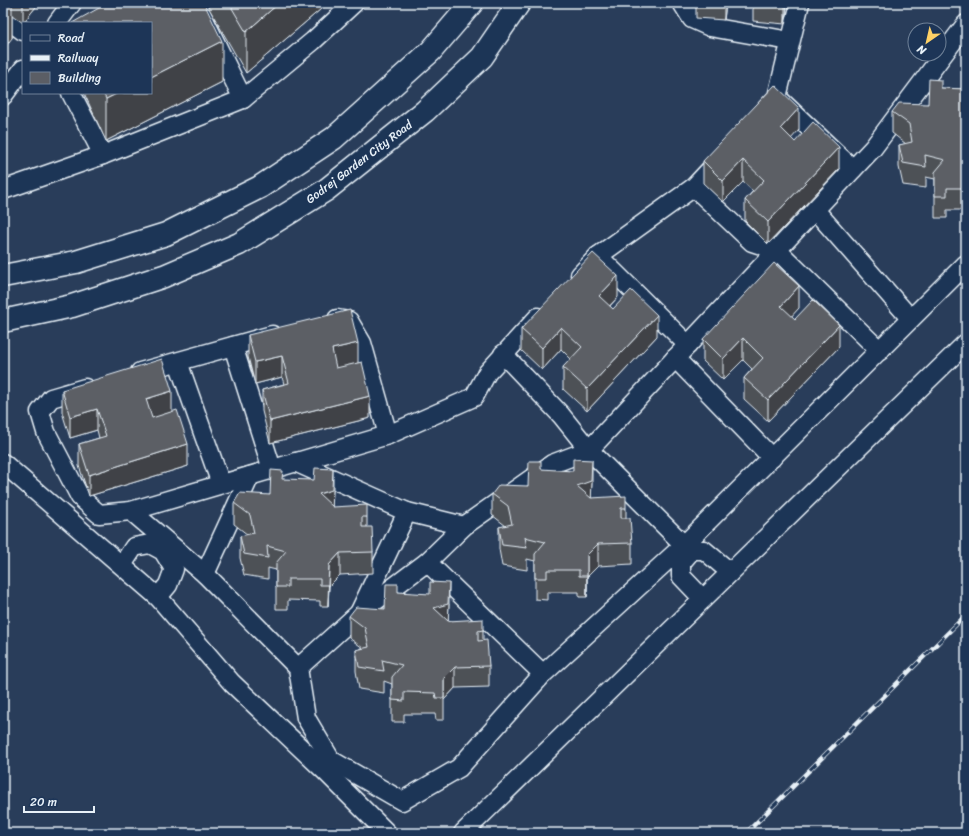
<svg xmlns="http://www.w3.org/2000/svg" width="969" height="836" font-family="Sriracha,sans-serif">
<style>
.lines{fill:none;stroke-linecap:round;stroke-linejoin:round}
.minor-casing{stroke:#e8f1f8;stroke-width:21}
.tertiary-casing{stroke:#e8f1f8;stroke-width:25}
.minor{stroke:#1d3557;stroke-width:18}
.tertiary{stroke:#1d3557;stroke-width:22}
.rail-casing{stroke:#e8f1f8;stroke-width:4.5}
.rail{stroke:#1d3557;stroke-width:3;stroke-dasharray:9;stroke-linecap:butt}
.wall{fill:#4e5157;stroke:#e8f1f8}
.shaded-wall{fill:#404247;stroke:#e8f1f8}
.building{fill:#5b5e65;stroke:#e8f1f8}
.labels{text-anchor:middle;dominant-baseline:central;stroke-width:4;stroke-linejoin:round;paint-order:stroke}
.street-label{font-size:12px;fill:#e8f1f8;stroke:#1d3557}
</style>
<rect width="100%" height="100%" fill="#293d5a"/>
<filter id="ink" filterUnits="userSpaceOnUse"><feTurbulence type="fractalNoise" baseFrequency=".025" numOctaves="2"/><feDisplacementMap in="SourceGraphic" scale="8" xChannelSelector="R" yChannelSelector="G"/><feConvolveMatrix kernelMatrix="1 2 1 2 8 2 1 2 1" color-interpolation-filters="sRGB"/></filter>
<g filter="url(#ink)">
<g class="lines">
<g class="minor-casing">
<g id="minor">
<path d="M196,3L243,99"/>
<path d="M682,3L692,19L710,27L790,41"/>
<path d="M3,16L23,31"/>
<path d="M57,23L72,3"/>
<path d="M71,93L103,155"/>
<path d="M3,96L23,69"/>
<path d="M781,101L853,169"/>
<path d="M766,109L777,97L800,3"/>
<path d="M694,187L752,242L777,250L880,351"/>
<path d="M3,190L103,155L243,99L313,41L354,3"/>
<path d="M815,210L910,318"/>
<path d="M598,256L688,345"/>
<path d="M580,275L598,256L694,187L720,159"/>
<path d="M337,319L349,321L362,343L388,435"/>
<path d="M233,346L272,469"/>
<path d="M503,354L561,415L589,450L690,551"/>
<path d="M675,358L772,458"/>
<path d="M178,362L221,484"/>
<path d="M140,372L272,335"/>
<path d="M85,388L51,398L40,412L46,432L80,497L99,514L131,511L388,435L474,397L487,373L538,317"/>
<path d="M295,462L407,512L360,611"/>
<path d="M3,463L158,597L232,683L324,770L387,833"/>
<path d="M131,511L205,574L298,668L306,718L331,760L402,801L459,768L543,674L684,545L966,264"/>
<path d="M407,512L464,526"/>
<path d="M427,562L543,674"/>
<path d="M122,565L134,547L150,544L163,551L174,569L168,585L158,597"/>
<path d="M205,574L250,476"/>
<path d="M703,599L681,576V563L692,550H704L730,572"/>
<path d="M298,668L358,614L427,562L464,526L552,464L589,450L873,148L966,24"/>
<path d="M463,833L966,343"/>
</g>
</g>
<g class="tertiary-casing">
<g id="tertiary">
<path d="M3,276L76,262L166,234L260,187L334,138L431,51L472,3"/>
<path d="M3,321L72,306L164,276L239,244L326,190L425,111L482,57L519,3"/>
</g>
</g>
<use href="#minor" class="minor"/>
<use href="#tertiary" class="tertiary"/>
<g class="rail-casing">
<path id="rail" d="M746,833L966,615"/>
</g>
<use href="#rail" class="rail"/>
</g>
<g class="wall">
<path d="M3,3H39L23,23L12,15V38Z"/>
<path d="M206,3H328L246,73Z"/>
<path d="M696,3H726L724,20L696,18Z"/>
<path d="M753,3H787L785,24L753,21Z"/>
<path d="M222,82L106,141L84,93H151Z"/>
<path d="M941,88L966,89V210H947V218H935V179L926,177V188L903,185L899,167V145L906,144L892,133V112L928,104Z"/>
<path d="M799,130L791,138L795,142L839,169L768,244L745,221V200L753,191L743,182L723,202L703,183V161Z"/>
<path d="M618,297L610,306L613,309L657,336L587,411L563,389V367L571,359L561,349L542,370L521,350V329Z"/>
<path d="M799,308L791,316L795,319L839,347L768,421L744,399V378L752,369L743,360L723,380L703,361V339Z"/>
<path d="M248,335L358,363L370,418L270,443L262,411V390L284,384L282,377L255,384L248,357Z"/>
<path d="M62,390L172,412L188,466L89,496L79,466V444L99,438L97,430L70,438L62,412Z"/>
<path d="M541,469L592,482L591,498L626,508V518L632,543V564L598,566L587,577V597H579V592H547V600L535,599V561L527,559V570L502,566L499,549V527L506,526L492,515V494L528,486Z"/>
<path d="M283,479L333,491L332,507L367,517V527L373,552V573L340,575L329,586L328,606H320V601L288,600V609H276V570L268,568V579L244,575L240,558V536L248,535L234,524V503L270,495Z"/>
<path d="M398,592L449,604L448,620L483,630V640L489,666V687L455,688L444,700V720H436L435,714H404V722H392V684L384,681V693L359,689L356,671V650L363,648L349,638V616L385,609Z"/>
</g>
<g class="shaded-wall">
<path d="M8,3H12V38L3,50V9Z"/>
<path d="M23,3H39L23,23Z"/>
<path d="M279,3H328L246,73V32Z"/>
<path d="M724,3H726L724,20Z"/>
<path d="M785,3H787L785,24Z"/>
<path d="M222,41V82L106,141V99L118,93H151V77Z"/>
<path d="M799,108V130L781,150V128Z"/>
<path d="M839,147V169L768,244V222Z"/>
<path d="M743,160V182L723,202V181Z"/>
<path d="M618,276V297L599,317V296Z"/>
<path d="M799,286V308L781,328V306Z"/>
<path d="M657,315V336L587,411V389Z"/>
<path d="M839,325V347L768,421V400Z"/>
<path d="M561,327V349L542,370V348Z"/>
<path d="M743,338V360L723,380V359Z"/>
<path d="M358,343V365L332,371V349Z"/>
<path d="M282,356V377L255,384V362Z"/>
<path d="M172,391V413L146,421V399Z"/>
<path d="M370,396V418L270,443V421Z"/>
<path d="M97,409V430L70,438V417Z"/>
<path d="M188,444V466L89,496V475Z"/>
<path d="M592,460V482L591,503L577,486Z"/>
<path d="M333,469V491L332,512L319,494Z"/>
<path d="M598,544V566L587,577V597V555Z"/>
<path d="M340,553V575L329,586L328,606L329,565Z"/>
<path d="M449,583V604L448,625L434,608Z"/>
<path d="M455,667V688L444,700V678Z"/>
</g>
<g class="building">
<path d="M3,3H8L3,9Z"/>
<path d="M108,3H204L222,41L151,77V23H72Z"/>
<path d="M229,3H279L246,32Z"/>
<path d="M929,79L941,80V88L966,89V188H947V196H935V172L945,160L925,155L926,167L903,163L899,145L912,142L909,124L892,112L899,103L928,104Z"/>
<path d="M775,85L799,108L781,128L795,142L813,122L839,147L768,222L745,200L764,180L743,160L723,181L703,161Z"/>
<path d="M103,93H118L106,99Z"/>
<path d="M593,253L618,276L599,296L613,309L631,290L657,315L587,389L563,367L582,347L561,327L542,348L521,329Z"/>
<path d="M774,263L799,286L781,306L795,319L813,300L839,325L768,400L744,378L763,358L743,338L723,359L703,339Z"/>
<path d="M350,310L358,343L332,349L336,368L362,362L370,396L270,421L262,390L289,383L282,356L255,362L248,335Z"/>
<path d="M162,359L172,391L146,399L152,418L177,410L188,444L89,475L79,444L106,436L97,409L70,417L62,390Z"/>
<path d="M573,459L592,460L591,481L577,486L591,498L626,496V508H621V518H630L632,543L598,544L587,555V576H579V570H547V578H535V554L545,542L525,537L527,548L502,545L499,527L512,524L508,506L492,494L499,485L528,486L529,461H541V469L573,471Z"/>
<path d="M315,468L333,469L332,490L319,494L333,507L367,505V517H362V527H372L373,552L340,553L329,565L328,585H320V579H288V587H276V563L286,551L267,546L268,558L244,554L240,536L254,533L250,515L234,503L240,493L270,495L271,470L283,471L282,479L314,480Z"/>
<path d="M430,582L449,583L448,604L434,608L448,621L483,619V630L478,631V641L487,640L489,666L455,667L444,678V698H436L435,693L404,692V701L392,700V677L402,665L382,660L384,671L359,667L356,650L369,647L365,628L349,616L356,607L385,609L386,584H398V592L430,594Z"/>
</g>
</g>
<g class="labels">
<g class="street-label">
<text transform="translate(359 162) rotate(-37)">Godrej Garden City Road</text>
</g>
</g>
<rect width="969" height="836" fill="none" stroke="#1d3557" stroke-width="16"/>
<rect x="8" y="8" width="953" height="820" fill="none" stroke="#e8f1f8" stroke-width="1.5" filter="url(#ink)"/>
<rect x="22" y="22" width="130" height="72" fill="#1d3557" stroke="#6e8097"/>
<rect x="30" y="35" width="20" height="6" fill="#1d3557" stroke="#6e8097"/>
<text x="58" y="42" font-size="12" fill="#e8f1f8">Road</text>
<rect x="30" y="55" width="20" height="6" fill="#e8f1f8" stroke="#6e8097"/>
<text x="58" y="62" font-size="12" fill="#e8f1f8">Railway</text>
<rect x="30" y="72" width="20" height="12" fill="#5b5e65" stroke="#6e8097"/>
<text x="58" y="82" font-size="12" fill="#e8f1f8">Building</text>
<g transform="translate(927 42) rotate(214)"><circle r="19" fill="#1d3557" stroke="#6e8097"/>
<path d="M0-3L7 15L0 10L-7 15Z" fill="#ffd166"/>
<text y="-6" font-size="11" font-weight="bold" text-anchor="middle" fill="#e8f1f8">N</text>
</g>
<path d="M24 806v6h70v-6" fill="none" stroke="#e8f1f8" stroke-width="2"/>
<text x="30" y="806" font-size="12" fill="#e8f1f8" stroke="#1d3557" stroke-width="3" paint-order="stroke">20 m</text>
</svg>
